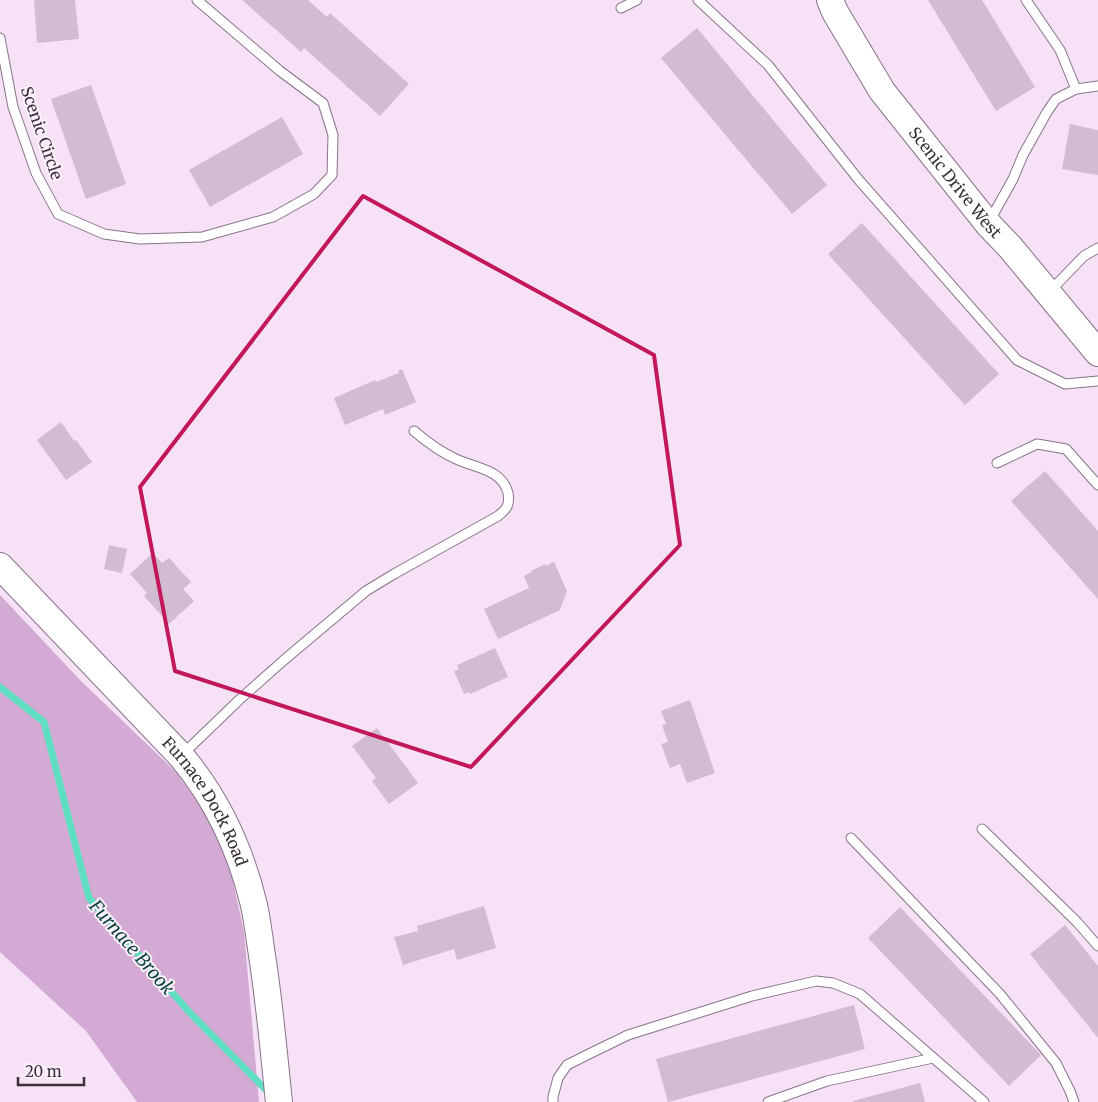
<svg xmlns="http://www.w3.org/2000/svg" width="1098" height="1102" font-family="Merriweather,serif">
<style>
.green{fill:#d3aad4}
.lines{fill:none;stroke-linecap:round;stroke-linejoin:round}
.stream{stroke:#5fdec2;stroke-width:7}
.building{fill:#d1bcd1}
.lane-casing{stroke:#887488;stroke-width:11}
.secondary-casing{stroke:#887488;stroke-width:28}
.lane{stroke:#fff;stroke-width:9}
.secondary{stroke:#fff;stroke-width:26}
.marked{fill:none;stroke:#c2185b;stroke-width:4;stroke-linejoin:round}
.labels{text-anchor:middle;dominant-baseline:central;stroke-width:4;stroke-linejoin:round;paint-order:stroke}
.street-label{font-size:16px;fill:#393039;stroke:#fef1fe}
.water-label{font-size:18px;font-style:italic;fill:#0a4439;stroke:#fef1fe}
</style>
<rect width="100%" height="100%" fill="#f6e1f6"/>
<path class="green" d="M0,595L80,680L176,772L207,816L229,863L244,932L259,1102H137L86,1031L0,952Z"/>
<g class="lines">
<path class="stream" d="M0,687L44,722L89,898L191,1014L270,1094"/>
</g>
<g class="building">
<path d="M34,0H75L79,39L37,43Z"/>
<path d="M242,0H308L327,17L330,13L409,84L380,116L304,48L301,52Z"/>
<path d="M928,0H982L1035,87L996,111Z"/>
<path d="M697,28L827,185L792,214L661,58Z"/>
<path d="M91,85L126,184L86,199L51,99Z"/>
<path d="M282,117L303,154L210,207L189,170Z"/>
<path d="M1070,124L1098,130V175L1062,169Z"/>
<path d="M862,223L999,374L965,405L828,254Z"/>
<path d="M402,369L416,402L385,415L383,409L345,425L334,398L375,380L376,382L399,373L398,371Z"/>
<path d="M61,422L74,441L76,440L92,462L66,480L37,440Z"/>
<path d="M1045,471L1098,531V599L1011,501Z"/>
<path d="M109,545L127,549L122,573L104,569Z"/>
<path d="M153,553L162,563L169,558L191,582L183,589L194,601L169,624L144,596L147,593L130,574Z"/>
<path d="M554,562L567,591L560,610L498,639L484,609L529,588L524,576L532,572L531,571L545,564L546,566Z"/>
<path d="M495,648L508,677L470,694L469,692L464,694L454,671L459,669L457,665Z"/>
<path d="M690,700L715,773L687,783L680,764L670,768L661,744L668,742L662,725L666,724L661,711Z"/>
<path d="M377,728L418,783L389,804L372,781L376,778L352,746Z"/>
<path d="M484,906L496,948L457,960L454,949L403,965L394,937L418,931L417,926Z"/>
<path d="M900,907L1041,1055L1009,1086L868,938Z"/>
<path d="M1065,925L1098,966V1038L1030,954Z"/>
<path d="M854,1005L865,1049L668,1102L656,1059Z"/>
<path d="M920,1083L925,1102H853V1101Z"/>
</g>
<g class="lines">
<g class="lane-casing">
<g id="lane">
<path d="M698,0L768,65L858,179L1017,360L1065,384L1098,381"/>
<path d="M1026,0L1060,50L1076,89"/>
<path d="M621,8L637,0"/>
<path d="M0,38L13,107L36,173L58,214L104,234L140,239L202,237L273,217L314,194L332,175L333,135L323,103L280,71L197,0"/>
<path d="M989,222L1013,179L1023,155L1047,112L1056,99L1076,89L1098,86"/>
<path d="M1050,291L1084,256L1098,248"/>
<path d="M997,463L1037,444L1066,449L1098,485"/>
<path d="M183,754L239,700L284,660L366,591L394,574L498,516C507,509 510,505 508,493C502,469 475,468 456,459C440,452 427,442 414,431"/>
<path d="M982,829L1077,922L1098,946"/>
<path d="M851,838L1000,994L1056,1063L1070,1091L1074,1102"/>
<path d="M553,1102V1097L558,1078L567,1065L593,1052L628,1035L752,996L816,981L833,983L860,994L984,1102"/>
<path d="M768,1102L827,1081L933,1058"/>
</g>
</g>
<g class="secondary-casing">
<g id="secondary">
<path id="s1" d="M830,0L835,12L882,91L988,224L1010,247L1098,353"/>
<path id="s2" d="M0,566L181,756C217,799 241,851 254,905C258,924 260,943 263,962C270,1008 274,1055 279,1102"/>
</g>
</g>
<use href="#lane" class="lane"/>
<use href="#secondary" class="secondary"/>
</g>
<path class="marked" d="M363,196L654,355L680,545L471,767L175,671L140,487Z"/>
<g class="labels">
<g class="street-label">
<text transform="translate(42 133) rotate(71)">Scenic Circle</text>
<text stroke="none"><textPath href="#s1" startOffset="222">Scenic Drive West</textPath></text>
<text stroke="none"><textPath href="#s2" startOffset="314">Furnace Dock Road</textPath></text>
</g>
<g class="water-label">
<text transform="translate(132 947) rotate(49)">Furnace Brook</text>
</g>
</g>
<path d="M18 1077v8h66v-8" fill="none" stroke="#393039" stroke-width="2.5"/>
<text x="25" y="1077" font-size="15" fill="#393039" stroke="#fef1fe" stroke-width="4" paint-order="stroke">20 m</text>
</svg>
